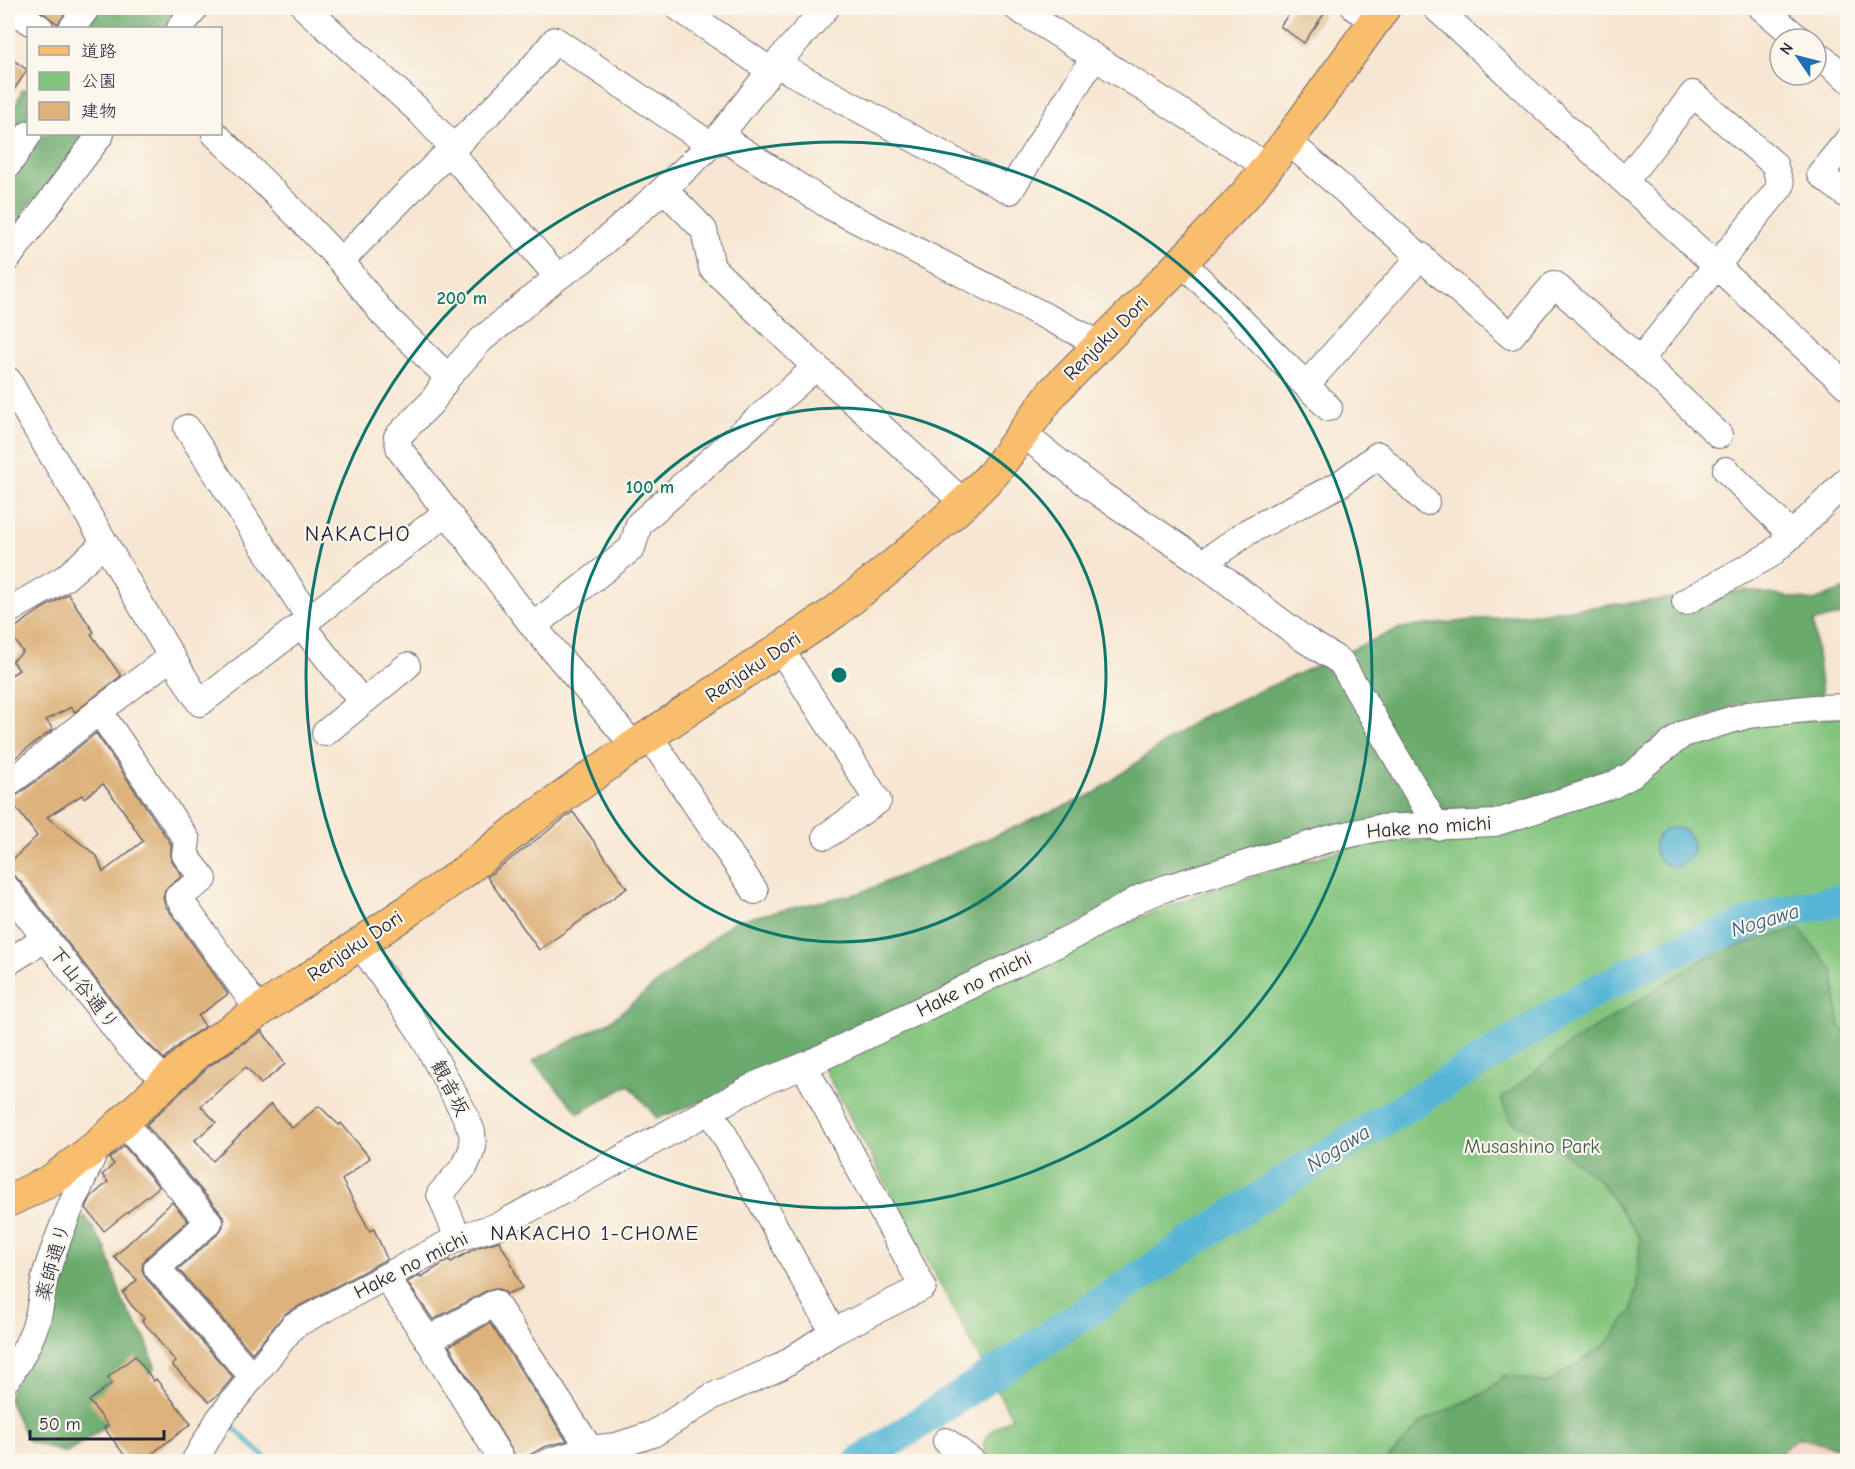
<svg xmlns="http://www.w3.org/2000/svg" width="1855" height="1469" font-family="'Comic Neue','Klee One',sans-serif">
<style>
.built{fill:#f7d1c7}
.green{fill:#83c57e;stroke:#52745c;stroke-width:1.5}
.forest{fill:#6aaa6d;stroke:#466654;stroke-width:1.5}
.water{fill:#57b5d5;stroke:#3c6c88;stroke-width:1.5}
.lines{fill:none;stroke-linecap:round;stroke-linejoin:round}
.stream{stroke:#57b5d5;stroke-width:5}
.river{stroke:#57b5d5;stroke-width:32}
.building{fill:#ddb27b;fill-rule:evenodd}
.minor-casing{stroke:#6d6770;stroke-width:28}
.major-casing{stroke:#6d6770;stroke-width:34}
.minor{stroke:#fff;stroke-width:26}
.major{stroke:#f9be6d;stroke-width:32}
.ring{fill:none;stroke:#0f766e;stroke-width:3}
.labels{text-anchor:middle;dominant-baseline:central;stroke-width:4.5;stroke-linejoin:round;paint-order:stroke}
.street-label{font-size:20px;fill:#22223b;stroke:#fbf7ec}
.park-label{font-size:20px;fill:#445b52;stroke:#fbf7ec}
.water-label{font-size:21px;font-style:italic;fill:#375d79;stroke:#fbf7ec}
.neighbourhood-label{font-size:21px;letter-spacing:1.5px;fill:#22223b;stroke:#fbf7ec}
.quarter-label{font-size:22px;letter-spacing:1.5px;fill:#22223b;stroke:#fbf7ec}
.centre{fill:#0f766e;stroke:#fbf7ec;stroke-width:3}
.ring-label{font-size:18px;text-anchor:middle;font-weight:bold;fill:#0f766e;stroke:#fbf7ec;stroke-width:4.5;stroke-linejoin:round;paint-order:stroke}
</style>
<rect width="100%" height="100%" fill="#fbf7ec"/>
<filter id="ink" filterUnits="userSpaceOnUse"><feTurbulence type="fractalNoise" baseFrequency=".0167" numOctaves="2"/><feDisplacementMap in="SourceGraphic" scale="12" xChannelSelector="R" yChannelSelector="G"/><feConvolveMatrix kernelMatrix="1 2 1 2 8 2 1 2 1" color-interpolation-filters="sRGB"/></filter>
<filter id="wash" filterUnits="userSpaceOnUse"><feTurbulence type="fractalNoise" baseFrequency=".008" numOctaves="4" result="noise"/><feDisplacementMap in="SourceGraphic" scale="24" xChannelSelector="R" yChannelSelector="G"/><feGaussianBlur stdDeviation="1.35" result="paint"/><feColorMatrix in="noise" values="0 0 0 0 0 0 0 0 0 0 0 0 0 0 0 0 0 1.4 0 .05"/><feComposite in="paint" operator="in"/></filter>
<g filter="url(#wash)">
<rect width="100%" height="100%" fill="#f7e6d1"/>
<path class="built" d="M1821,1432L1847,1440V1461L1757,1462L1774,1446Z"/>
<path class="green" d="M1847,716V1440L1821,1432L1774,1446L1757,1462L988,1461L983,1443L992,1431L1012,1417C984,1367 958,1317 931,1267C895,1200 858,1133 822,1065L1084,940L1209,890L1348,848L1393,841H1429L1481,835L1655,766L1695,743L1747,726Z"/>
<g class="forest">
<path d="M92,8H185L169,28H77Z"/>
<path d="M28,89V122L8,143V110L17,103L22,90Z"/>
<path d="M36,134H86L49,185L29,204L8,240V173Z"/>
<path d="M1847,588V614L1813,622L1823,700L1743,703L1676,730L1611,780L1459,820L1147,890L750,1085L657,1118L629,1085L579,1113L532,1061L609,1022L734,921L860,893L1093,794L1199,718L1400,628L1746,590L1814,601Z"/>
<path d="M1799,928L1833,970L1840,1026L1847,1037V1451L1798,1437L1771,1461H1386L1422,1422L1484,1393L1505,1375L1547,1383L1606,1345L1632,1310L1637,1285L1640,1238L1599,1180L1541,1135L1511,1122L1501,1099L1568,1045L1717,951Z"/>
<path d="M85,1216L106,1249L124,1305L145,1337L155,1367L133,1402L98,1432L66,1453L28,1441L8,1398L31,1344L72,1229Z"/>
</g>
<circle class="water" cx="1674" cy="847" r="19"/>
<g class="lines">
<path class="stream" d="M225,1420L270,1462"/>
<path class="river" d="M860,1462L1277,1186L1591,993L1682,948L1782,912L1848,898"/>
</g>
<g id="blocks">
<g class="building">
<path d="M36,8H69L58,24Z"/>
<path d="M1293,8H1328L1304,43L1280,26Z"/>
<path d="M8,56L27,70L8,99Z"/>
<path d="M68,594L94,632L91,634L121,676L75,712L71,707L46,720L53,729L8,763V677L19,670L12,661L23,652L9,632L40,610Z"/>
<path d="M96,733L171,844V859L182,876L165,890L163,898L165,905L228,994L198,1016L205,1026L186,1039L164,1059L139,1035L20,881L14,876L8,875V864L37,836L9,798L17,795L34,783ZM103,784L121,807L143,841L103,872L97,856L47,817L82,795L84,798Z"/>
<path d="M573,812L627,888L539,950L487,877Z"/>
<path d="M262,1031L285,1064L261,1084L246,1067L201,1106L216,1122L195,1140L213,1161L271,1104L292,1128L319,1106L339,1125L341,1123L370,1158L342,1180L370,1231L374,1229L387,1259L286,1313L252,1353L178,1269L219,1233L223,1226L224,1219L220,1212L146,1125L209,1066Z"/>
<path d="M124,1146L159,1187L104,1231L86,1208L91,1197L108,1182L102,1175L114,1164L109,1159Z"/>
<path d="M172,1202L188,1221L147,1257L143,1263L142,1270L146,1278L233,1377L220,1393L209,1402L172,1365L176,1362L158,1340L159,1339L142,1321L144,1318L132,1306L123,1293L137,1280L114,1257Z"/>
<path d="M499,1241L509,1258L522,1288L507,1294L502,1290L495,1288L488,1290L433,1320L407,1282L420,1275L421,1277L449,1260L451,1262L476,1248Z"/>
<path d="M490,1323L567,1441L544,1447L523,1459H517L449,1346Z"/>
<path d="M135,1356L154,1381L156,1379L191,1424L142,1461H129L104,1428L108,1425L89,1401L112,1383L108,1377Z"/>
</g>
</g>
</g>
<g filter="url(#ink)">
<use href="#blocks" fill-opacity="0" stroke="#6d6770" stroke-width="1.5"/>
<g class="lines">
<g class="minor-casing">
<g id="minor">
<path d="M10,8L40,28"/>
<path d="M305,8L417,109L446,140L449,151L558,277"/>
<path d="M679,8L771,71"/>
<path d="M1017,8L1268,167"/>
<path d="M1355,8L1375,20"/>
<path d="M1436,8L1848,387"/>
<path d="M1762,8L1799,39"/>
<path d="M72,28L87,8"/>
<path d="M180,28L195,8"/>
<path d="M1816,53L1848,79"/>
<path d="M776,64L1010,191L1094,57"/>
<path d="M215,134L295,213L341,261L383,314L448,377"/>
<path d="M720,136L831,207L1100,344"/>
<path d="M1848,140L1820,174L1848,196"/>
<path d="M1288,141L1511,336L1554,284L1640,360L1719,435"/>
<path d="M8,165L29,134"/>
<path d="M1625,181L1693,94L1774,164L1781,186L1640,360"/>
<path d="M664,189L704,230L712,268L816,367L964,503"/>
<path d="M8,258L101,134"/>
<path d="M341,261C377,224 413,186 451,150C487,115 524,81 555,40L711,145"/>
<path d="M1182,262L1329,408"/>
<path d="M8,380C39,436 74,490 106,545C137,598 167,651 200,703L446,513"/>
<path d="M1306,385L1421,256"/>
<path d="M187,428L310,619"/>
<path d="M1023,434L1100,494L1203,563L1304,639L1341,662L1437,827"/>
<path d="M1726,470L1792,535"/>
<path d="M1203,563L1249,531L1340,484L1378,455L1426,502"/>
<path d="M1685,602L1770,555L1792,535L1848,479"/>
<path d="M8,611L65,578L105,543"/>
<path d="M302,626L362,702"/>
<path d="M533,626L632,548L639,524L816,367"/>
<path d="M781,650L878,801L826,836"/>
<path d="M99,711L187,840L185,855L204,879L178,897L259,1011"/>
<path d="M325,733L407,666"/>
<path d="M649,736L755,891"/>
<path d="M634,746L533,626L400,450L397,437L432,402L448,377L481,340L558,277L583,260L664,189L717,139L776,64L826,8"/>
<path d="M8,783L25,771L99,711L171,657"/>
<path d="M8,890L128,1045L166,1081"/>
<path d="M360,944L420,1031L465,1115L472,1132L473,1147L465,1166L440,1194L458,1238"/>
<path d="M8,962L45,939"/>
<path d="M711,1111L833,1332"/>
<path d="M123,1122L209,1222L157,1268L252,1376"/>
<path d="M386,1277L428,1340L503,1462"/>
<path d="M428,1340L495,1303L590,1449"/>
<path d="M8,1378C20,1360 33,1337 38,1316C42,1300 42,1285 47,1270C61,1227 79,1186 98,1145"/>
<path d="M946,1441L973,1462"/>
<path d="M194,1462L219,1419L293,1326L458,1238L500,1225L760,1083L804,1066L1076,935L1140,898L1166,888L1332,838L1378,828L1495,823L1613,785L1630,776L1683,734L1748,715L1815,708L1848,707"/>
<path d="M549,1462L590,1449L616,1446L653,1434L713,1396L780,1367L833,1332L923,1287L804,1066"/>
</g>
</g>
<g class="major-casing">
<path id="major" d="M8,1201L52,1180L98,1145L198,1052L360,944L461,874L529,821L634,746L835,612L902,558L964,503L993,474L1053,392L1182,262L1246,194L1288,141L1384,8"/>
</g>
<use href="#minor" class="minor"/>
<use href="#major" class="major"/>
</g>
</g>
<g class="ring">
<circle cx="839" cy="675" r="267"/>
<circle cx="839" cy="675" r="533"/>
</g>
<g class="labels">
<g class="street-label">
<text transform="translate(1106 338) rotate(-45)">Renjaku Dori</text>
<text transform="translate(753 667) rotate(-34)">Renjaku Dori</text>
<text transform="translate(1429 827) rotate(-4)">Hake no michi</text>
<text transform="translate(355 946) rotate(-34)">Renjaku Dori</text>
<text transform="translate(974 984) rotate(-26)">Hake no michi</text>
<text transform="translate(84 988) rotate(52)">下山谷通り</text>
<text transform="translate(450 1088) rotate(63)">観音坂</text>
<text transform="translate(53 1262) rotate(-74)">薬師通り</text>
<text transform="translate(411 1265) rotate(-27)">Hake no michi</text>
</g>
<g class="park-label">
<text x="1532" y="1146">Musashino Park</text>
</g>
<g class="water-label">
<text transform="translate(1765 920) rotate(-17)">Nogawa</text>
<text transform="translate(1338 1148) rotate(-32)">Nogawa</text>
</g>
<g class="neighbourhood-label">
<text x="595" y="1233">NAKACHO 1-CHOME</text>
</g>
<g class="quarter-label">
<text x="358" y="534">NAKACHO</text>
</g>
</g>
<circle cx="839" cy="675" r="9" class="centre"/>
<g class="ring-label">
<text x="462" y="304">200 m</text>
<text x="650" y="493">100 m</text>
</g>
<rect width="1855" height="1469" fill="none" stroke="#fbf7ec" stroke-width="30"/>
<rect x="27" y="27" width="195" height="108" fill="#fbf7ec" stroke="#a4a2a5" stroke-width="1.5"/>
<rect x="39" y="46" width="30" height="9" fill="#f9be6d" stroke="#a4a2a5" stroke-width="1.5"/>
<text x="81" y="57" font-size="18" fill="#22223b">道路</text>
<rect x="39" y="72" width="30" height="18" fill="#83c57e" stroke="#a4a2a5" stroke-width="1.5"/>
<text x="81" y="87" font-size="18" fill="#22223b">公園</text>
<rect x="39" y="102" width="30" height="18" fill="#ddb27b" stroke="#a4a2a5" stroke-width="1.5"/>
<text x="81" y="117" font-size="18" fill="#22223b">建物</text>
<g transform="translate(1798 57) rotate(305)"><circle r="28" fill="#fbf7ec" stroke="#a4a2a5" stroke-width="1.5"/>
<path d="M0-4.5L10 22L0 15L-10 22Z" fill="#1f6fb2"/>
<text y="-9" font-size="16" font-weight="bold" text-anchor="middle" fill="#22223b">N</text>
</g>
<path d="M30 1430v9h134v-9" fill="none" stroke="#22223b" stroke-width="3"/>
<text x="39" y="1430" font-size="18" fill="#22223b" stroke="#fbf7ec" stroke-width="4.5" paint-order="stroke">50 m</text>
</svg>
